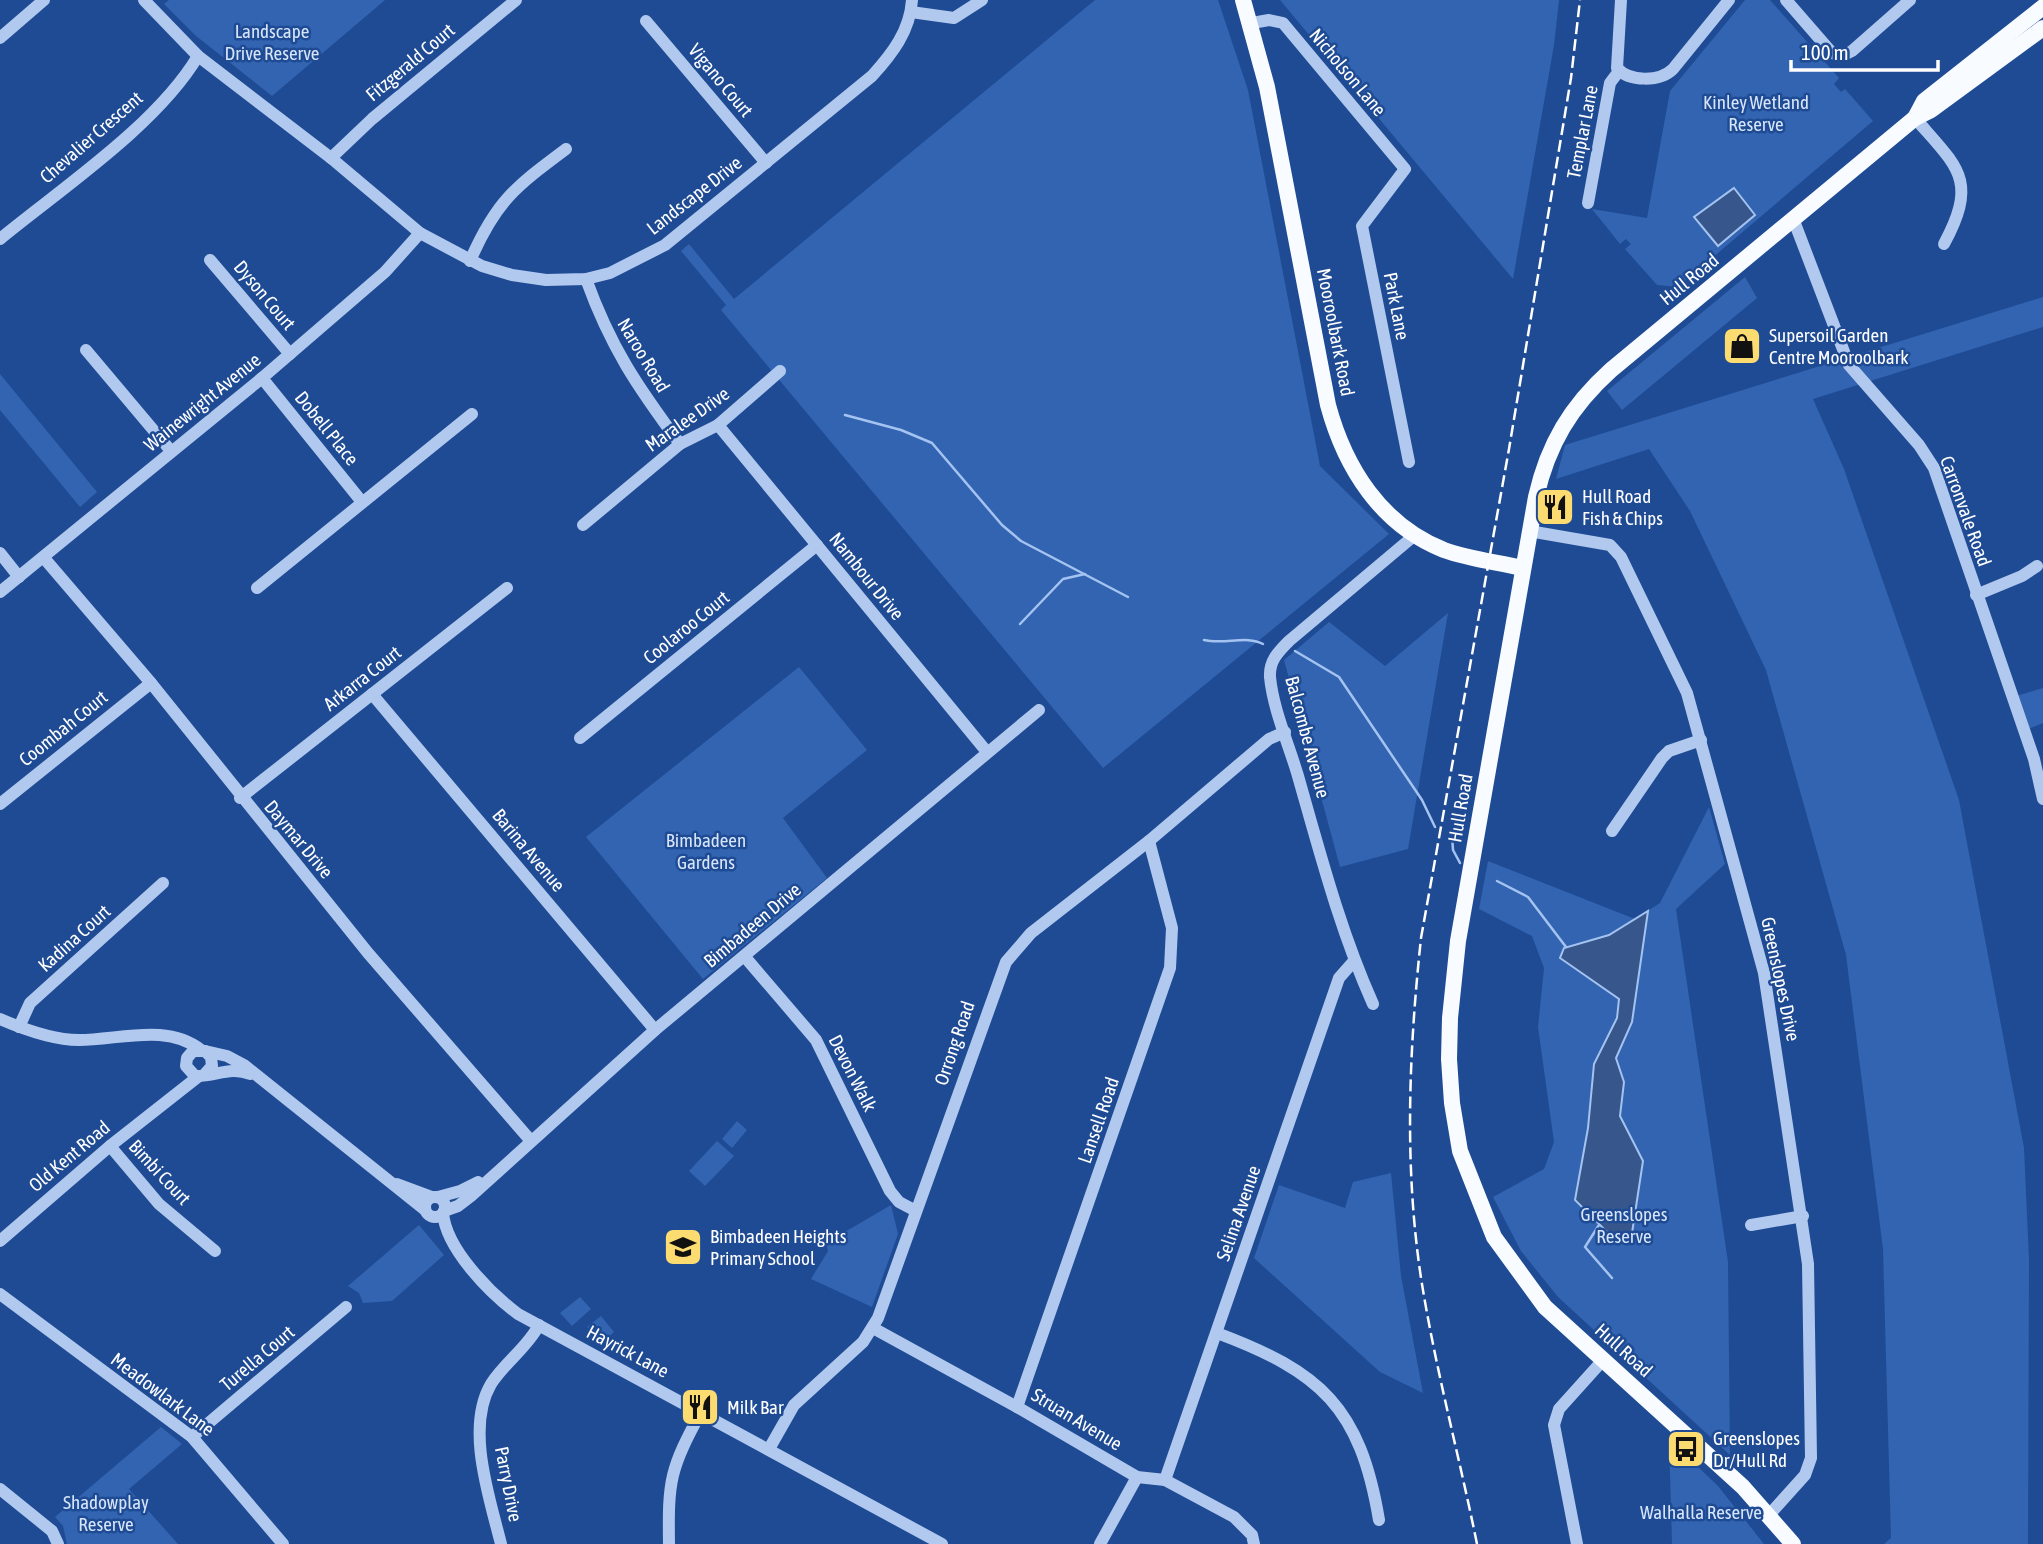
<svg xmlns="http://www.w3.org/2000/svg" width="2043" height="1544" font-family="'Asap Condensed',sans-serif">
<style>
.green{fill:#3264b1}
.water{fill:#37578c;stroke:#a5c3f0;stroke-width:2}
.lines{fill:none;stroke-linecap:round;stroke-linejoin:round}
.stream{stroke:#a5c3f0;stroke-width:2.5}
.minor{stroke:#b1c9ee;stroke-width:12}
.major{stroke:#f8fbff;stroke-width:16}
.rail{stroke:#fff;stroke-width:2.5;stroke-dasharray:12 5;stroke-linecap:butt}
.labels{text-anchor:middle;dominant-baseline:central;stroke-width:5;stroke-linejoin:round;paint-order:stroke}
.park-label{font-size:19px;fill:#d7e5fa;stroke:#1f4b94}
.street-label{font-size:19px;fill:#fff;stroke:#1f4b94}
.poi-label{font-size:19px;fill:#fff;stroke:#1f4b94;text-anchor:start}
</style>
<rect width="100%" height="100%" fill="#1f4b94"/>
<g class="green">
<path d="M169,0H385L272,96L196,36L164,4Z"/>
<path d="M1095,0H1218L1248,90L1320,466L1389,534L1103,768L721,310L726,305L681,251L689,244L734,299Z"/>
<path d="M1280,0H1559L1554,45L1513,279Z"/>
<path d="M1745,0H1770L1839,78L1834,84L1841,92L1845,89L1873,121L1678,287L1657,285L1625,249L1631,244L1626,239L1620,244L1592,209L1647,218L1670,91Z"/>
<path d="M1745,277L1757,298L1622,410L1607,391Z"/>
<path d="M2043,297V327L1813,399L1844,469L1959,800L2024,1148L2029,1260L2028,1544H1884L1891,1538L1883,1249L1846,955L1766,670L1690,511L1649,449L1556,479L1565,445Z"/>
<path d="M0,374L97,492L80,507L0,410Z"/>
<path d="M1448,613L1408,849L1340,867L1284,660L1329,622L1385,666Z"/>
<path d="M799,667L867,750L783,818L827,878L703,979L586,837Z"/>
<path d="M2043,688V723L2028,729L2016,696Z"/>
<path d="M1709,807L1725,864L1676,909L1728,1262L1730,1455L1558,1297L1521,1251L1493,1197L1544,1169L1554,1142L1538,1027L1544,968L1532,936L1479,909L1488,861L1635,919L1660,903Z"/>
<path d="M737,1121L747,1130L732,1148L722,1139Z"/>
<path d="M717,1141L734,1156L705,1186L689,1171Z"/>
<path d="M1391,1173L1401,1276L1423,1393L1380,1372L1254,1258L1279,1185L1345,1208L1353,1182Z"/>
<path d="M891,1205L898,1234L872,1307L811,1279L828,1251L826,1243Z"/>
<path d="M419,1225L444,1255L392,1301L363,1303L359,1293L348,1286Z"/>
<path d="M580,1297L591,1309L572,1326L560,1313Z"/>
<path d="M601,1316L614,1332L601,1344L587,1327Z"/>
<path d="M161,1427L182,1444L129,1489L178,1544H67L63,1526L55,1517Z"/>
<path d="M1669,1439L1718,1486L1764,1544H1672Z"/>
</g>
<g class="water">
<path d="M1734,188L1755,215L1718,246L1694,217Z"/>
<path d="M1648,911L1632,1022L1616,1058L1624,1082L1620,1116L1643,1161L1632,1233L1616,1241L1575,1200L1588,1128L1594,1064L1617,1018L1619,999L1560,958L1564,948L1609,935Z"/>
</g>
<g class="lines">
<g class="stream">
<path d="M845,415L901,430L932,443L1002,525L1021,541L1128,597"/>
<path d="M1020,624L1063,579L1085,574"/>
<path d="M1204,640C1224,645 1247,635 1263,644"/>
<path d="M1295,651L1339,677L1422,800L1435,827"/>
<path d="M1452,836L1453,850L1460,863"/>
<path d="M1497,881L1528,897L1566,947"/>
<path d="M1599,1225L1585,1247L1612,1278"/>
</g>
<g class="minor">
<path d="M144,0L198,56L331,158L420,233L482,266L512,275L546,280L586,279L610,273L665,245L872,76C892,54 910,31 912,0"/>
<path d="M1621,0L1617,68C1629,82 1660,82 1673,69L1729,0"/>
<path d="M1786,0L1832,53L1842,56L1852,51L1910,0"/>
<path d="M911,12L954,18L982,0"/>
<path d="M646,21L766,163"/>
<path d="M1252,23L1269,20L1283,23L1405,169L1362,226L1409,462"/>
<path d="M0,38L44,0"/>
<path d="M1915,118C1957,167 1979,179 1944,244"/>
<path d="M331,158L372,119L516,0"/>
<path d="M1588,203L1610,83L1619,71"/>
<path d="M1794,221L1849,365L1919,445L1934,468L2034,759L2043,799"/>
<path d="M0,239C62,188 157,125 198,56"/>
<path d="M210,260L290,354"/>
<path d="M470,261C496,201 515,187 566,149"/>
<path d="M586,279C611,348 637,386 680,444"/>
<path d="M86,350L171,451"/>
<path d="M262,378L362,502"/>
<path d="M718,425L987,752"/>
<path d="M583,525L680,444L718,425L780,371"/>
<path d="M1529,531L1610,545L1621,557L1687,693L1764,973L1808,1264L1811,1458L1805,1475L1770,1514"/>
<path d="M0,553L19,577"/>
<path d="M44,558L151,683L368,953L531,1141"/>
<path d="M257,588L472,414"/>
<path d="M0,592L262,378L385,272L420,233"/>
<path d="M1976,595L2022,576L2037,566"/>
<path d="M372,694L655,1030"/>
<path d="M580,738L817,545"/>
<path d="M240,798L507,588"/>
<path d="M0,804L151,683"/>
<path d="M1612,831L1662,758L1669,751L1701,740"/>
<path d="M745,957L816,1040L890,1191L899,1202L916,1211"/>
<path d="M1373,1004C1340,930 1320,853 1298,776C1289,745 1273,709 1270,677C1269,661 1278,652 1289,641L1415,535"/>
<path d="M0,1019C23,1029 54,1040 79,1040C119,1040 167,1023 201,1050"/>
<path d="M19,1027L30,1003L163,883"/>
<path d="M205,1051L227,1056L244,1065L424,1209"/>
<path d="M204,1075L212,1066L211,1057L205,1051H193L187,1058L186,1066L195,1076C215,1077 230,1066 250,1074"/>
<path d="M110,1146L159,1204L215,1251"/>
<path d="M397,1184L432,1197"/>
<circle cx="435" cy="1207" r="10"/>
<path d="M438,1197L460,1191L478,1182"/>
<path d="M444,1211L458,1206L471,1196L655,1030L1039,710"/>
<path d="M443,1213C446,1249 490,1293 518,1314L942,1544"/>
<path d="M1751,1225L1803,1216"/>
<path d="M0,1241L110,1146L199,1076"/>
<path d="M0,1294L192,1437L283,1544"/>
<path d="M873,1328L1017,1407L1137,1477L1165,1480L1234,1517L1252,1535L1254,1544"/>
<path d="M1217,1333C1321,1372 1360,1407 1379,1520"/>
<path d="M1017,1407L1170,968L1172,928L1149,841"/>
<path d="M192,1437L346,1307"/>
<path d="M769,1449L794,1405L863,1342L878,1318L1006,962L1031,933L1149,841L1269,739L1285,732"/>
<path d="M1165,1480L1339,978L1354,961"/>
<path d="M0,1489L52,1531L58,1544"/>
<path d="M501,1544C490,1499 465,1428 491,1384C505,1362 527,1348 539,1325"/>
<path d="M669,1544C668,1480 670,1469 701,1412"/>
<path d="M1100,1544L1137,1477"/>
<path d="M1577,1544L1554,1425L1559,1409L1604,1359"/>
</g>
<g class="major">
<path d="M1243,0L1267,87L1328,405C1345,468 1381,525 1444,550C1469,559 1496,562 1522,568"/>
<path d="M1915,118L1924,101L2043,7"/>
<path d="M1793,1544L1743,1487L1545,1307L1494,1237L1460,1151L1452,1103L1449,1059L1450,1018L1458,941L1536,497C1548,444 1571,406 1611,370L1915,118L1931,110L2043,28"/>
</g>
<path class="rail" d="M1477,1544C1459,1455 1435,1367 1421,1278C1404,1165 1409,1051 1421,938L1509,449L1571,78L1580,0"/>
</g>
<defs>
<g id="shop-square" transform="scale(2.0125)"><rect x="-9" y="-9" width="18" height="18" rx="4" fill="#fcdc71" stroke="#1f4b94"/><path d="M-5-2.5h2.3a2.7 3.5 0 0 1 5.4 0H5L5.5 6h-11ZM-1.5-2.5h3a1.5 2.3 0 0 0-3 0Z" fill="#111"/></g>
<g id="restaurant-square" transform="scale(2.0125)"><rect x="-9" y="-9" width="18" height="18" rx="4" fill="#fcdc71" stroke="#1f4b94"/><path d="M-5-6h1v4h1v-4h1v4h1v-4h1v5L-1.5 .5V6h-2V.5L-5-1ZM5-6V6H3V1.5H1.5Q1.5-4 5-6Z" fill="#111"/></g>
<g id="school-square" transform="scale(2.0125)"><rect x="-9" y="-9" width="18" height="18" rx="4" fill="#fcdc71" stroke="#1f4b94"/><path d="M0-5L7-2L0 1L-7-2ZM-4 1L0 2.5L4 1V4Q0 6-4 4Z" fill="#111"/></g>
<g id="bus-square" transform="scale(2.0125)"><rect x="-9" y="-9" width="18" height="18" rx="4" fill="#fcdc71" stroke="#1f4b94"/><path d="M-5-6H5V4H4V6H2V4H-2V6H-4V4H-5ZM-3.5-4V0h7V-4ZM-3.5 1.2v1.5H-2V1.2ZM2 1.2v1.5H3.5V1.2Z" fill="#111"/></g>
</defs>
<g fill-rule="evenodd">
<use href="#shop-square" x="1742" y="346"/>
<use href="#restaurant-square" x="1555" y="507"/>
<use href="#school-square" x="683" y="1247"/>
<use href="#restaurant-square" x="700" y="1407"/>
<use href="#bus-square" x="1686" y="1449"/>
</g>
<g class="labels">
<g class="park-label">
<text x="272" y="31">Landscape<tspan x="272" dy="22">Drive Reserve</tspan></text>
<text x="1756" y="102">Kinley Wetland<tspan x="1756" dy="22">Reserve</tspan></text>
<text x="706" y="840">Bimbadeen<tspan x="706" dy="22">Gardens</tspan></text>
<text x="1624" y="1214">Greenslopes<tspan x="1624" dy="22">Reserve</tspan></text>
<text x="106" y="1502">Shadowplay<tspan x="106" dy="22">Reserve</tspan></text>
<text x="1701" y="1512">Walhalla Reserve</text>
</g>
<g class="street-label">
<text transform="translate(410 62) rotate(-40)">Fitzgerald Court</text>
<text transform="translate(1348 72) rotate(50)">Nicholson Lane</text>
<text transform="translate(721 80) rotate(50)">Vigano Court</text>
<text transform="translate(1582 132) rotate(-79)">Templar Lane</text>
<text transform="translate(91 137) rotate(-41)">Chevalier Crescent</text>
<text transform="translate(694 195) rotate(-38)">Landscape Drive</text>
<text transform="translate(1689 279) rotate(-39)">Hull Road</text>
<text transform="translate(265 295) rotate(50)">Dyson Court</text>
<text transform="translate(1397 306) rotate(79)">Park Lane</text>
<text transform="translate(1336 332) rotate(79)">Mooroolbark Road</text>
<text transform="translate(644 355) rotate(59)">Naroo Road</text>
<text transform="translate(202 402) rotate(-39)">Wainewright Avenue</text>
<text transform="translate(687 419) rotate(-35)">Maralee Drive</text>
<text transform="translate(327 428) rotate(51)">Dobell Place</text>
<text transform="translate(1966 511) rotate(70)">Carronvale Road</text>
<text transform="translate(867 576) rotate(51)">Nambour Drive</text>
<text transform="translate(686 627) rotate(-39)">Coolaroo Court</text>
<text transform="translate(362 678) rotate(-38)">Arkarra Court</text>
<text transform="translate(63 728) rotate(-39)">Coombah Court</text>
<text transform="translate(1308 737) rotate(75)">Balcombe Avenue</text>
<text transform="translate(1460 808) rotate(-80)">Hull Road</text>
<text transform="translate(299 839) rotate(50)">Daymar Drive</text>
<text transform="translate(529 850) rotate(50)">Barina Avenue</text>
<text transform="translate(752 925) rotate(-40)">Bimbadeen Drive</text>
<text transform="translate(74 938) rotate(-42)">Kadina Court</text>
<text transform="translate(1781 979) rotate(78)">Greenslopes Drive</text>
<text transform="translate(954 1043) rotate(-71)">Orrong Road</text>
<text transform="translate(853 1073) rotate(63)">Devon Walk</text>
<text transform="translate(1098 1120) rotate(-71)">Lansell Road</text>
<text transform="translate(69 1156) rotate(-40)">Old Kent Road</text>
<text transform="translate(160 1172) rotate(47)">Bimbi Court</text>
<text transform="translate(1238 1213) rotate(-71)">Selina Avenue</text>
<text transform="translate(1624 1350) rotate(42)">Hull Road</text>
<text transform="translate(628 1351) rotate(28)">Hayrick Lane</text>
<text transform="translate(257 1358) rotate(-40)">Turella Court</text>
<text transform="translate(163 1394) rotate(37)">Meadowlark Lane</text>
<text transform="translate(1077 1419) rotate(31)">Struan Avenue</text>
<text transform="translate(509 1484) rotate(79)">Parry Drive</text>
</g>
<g class="poi-label">
<text x="1769" y="335">Supersoil Garden<tspan x="1769" dy="22">Centre Mooroolbark</tspan></text>
<text x="1582" y="496">Hull Road<tspan x="1582" dy="22">Fish &amp; Chips</tspan></text>
<text x="710" y="1236">Bimbadeen Heights<tspan x="710" dy="22">Primary School</tspan></text>
<text x="727" y="1407">Milk Bar</text>
<text x="1713" y="1438">Greenslopes<tspan x="1713" dy="22">Dr/Hull Rd</tspan></text>
</g>
</g>
<path d="M1791 60v10h147v-10" fill="none" stroke="#ffffff" stroke-width="3.5"/>
<text x="1801" y="60" font-size="21" fill="#ffffff" stroke="#1f4b94" stroke-width="5" paint-order="stroke">100 m</text>
</svg>
